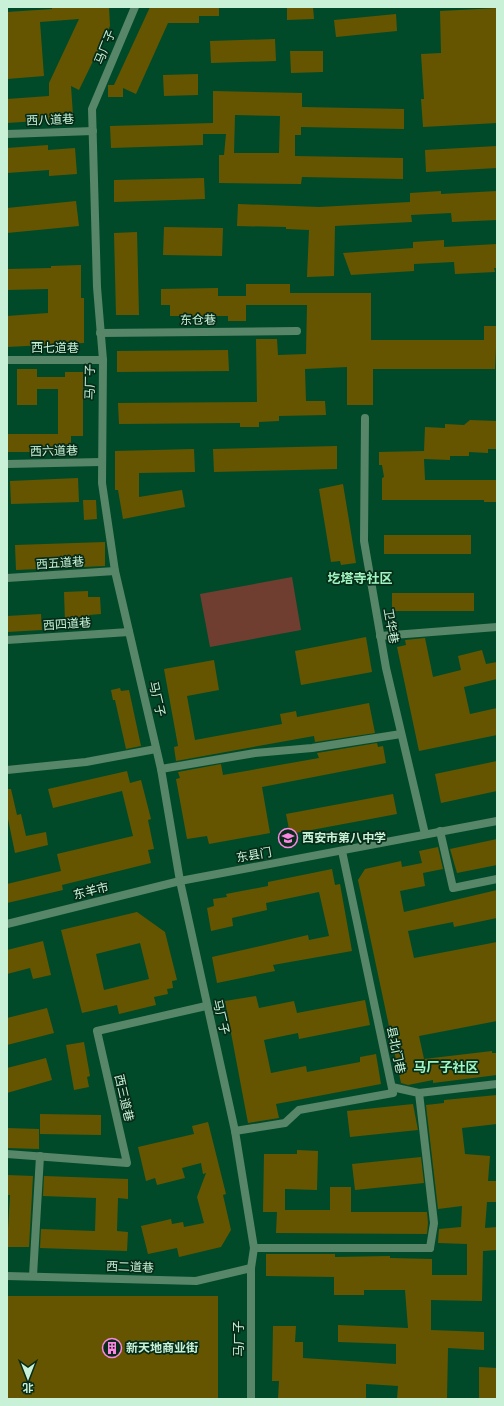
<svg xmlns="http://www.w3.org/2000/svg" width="504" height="1406" font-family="Rubik,'Noto Sans SC',sans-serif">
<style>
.green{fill:#703e30}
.building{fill:#655501;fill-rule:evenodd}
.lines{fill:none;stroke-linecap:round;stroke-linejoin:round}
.service{stroke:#578668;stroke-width:8}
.minor{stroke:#578668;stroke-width:8}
.tertiary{stroke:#578668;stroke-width:8}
.labels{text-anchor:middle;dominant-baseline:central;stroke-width:3.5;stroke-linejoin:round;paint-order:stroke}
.street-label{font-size:12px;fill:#c9f1d7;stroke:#072c19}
.poi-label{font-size:12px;font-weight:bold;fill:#c9f1d7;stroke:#072c19;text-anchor:start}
.neighbourhood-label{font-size:13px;font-weight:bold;fill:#a0f5c0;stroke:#072c19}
</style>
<rect width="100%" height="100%" fill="#004a29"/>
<path class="green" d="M292,577L301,630L210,647L200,594Z"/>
<g class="building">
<path d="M52,7H109L110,26L79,90L71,86L73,115L52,117V120L7,123V99L49,96V83L79,19L40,22L44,76L7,79V12L52,9Z"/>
<path d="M150,7H219V16H199V23H168L136,94L123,88V97H108V85H114Z"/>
<path d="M287,7H313L314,19L287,20Z"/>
<path d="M497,8V123L423,127L421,99H424L421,54L441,53L440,11Z"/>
<path d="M396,14L397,31L336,37L334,20Z"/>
<path d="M275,39L276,61L211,63L210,41Z"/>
<path d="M290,51H323V72L291,73Z"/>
<path d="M198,74V95L164,96L163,75Z"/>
<path d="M213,91L302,93V107L404,109V129L301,127V135H295V156L403,158V179L302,177L301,184L219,183V155H224L226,134H203V145L111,148L110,126L213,123ZM235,115L280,116L279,153H234Z"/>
<path d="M48,145V150L75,148L77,174L49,176V170L7,173V148Z"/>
<path d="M497,146V168L426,172L425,150Z"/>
<path d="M204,178L205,199L114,202V180Z"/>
<path d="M441,191V194L497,191V220L452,222L451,213L411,215L412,222L335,226L334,276L307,277L309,230L286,229V227L237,226L238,204L319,207L410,202V193Z"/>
<path d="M76,201L79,226L7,233V208Z"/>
<path d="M164,227L223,228L222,256L163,255Z"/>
<path d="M137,232L139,315H116L114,233Z"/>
<path d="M444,240V247L497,244V268H494L495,272L455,274L454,262L414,264V271L351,275L343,253L413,248V242Z"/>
<path d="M81,265V298H84V343L7,347V316L48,313V289L7,290V269L51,268V266Z"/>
<path d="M246,284H290V293H371V340H484V326H497L495,369H373V405H347V367L305,369L306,401H325L326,415L279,416V421L259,422V427H240V423L119,424L118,403L257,402L256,339H277L278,355L306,354L307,305H246V321H228V316H170V305H161V289L218,288V296H246Z"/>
<path d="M228,350L229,371L117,372V351Z"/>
<path d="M17,369H37V377H65V372H83V436H71V452H7V434H58V389H37V405H17Z"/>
<path d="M470,420L497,421V449H488V453L469,452V456H450V460L424,459L425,480H497V502H484V500H382V478L384,477L382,465H379V452L424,451L425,427L445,428V424L464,425Z"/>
<path d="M337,446V469L214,472L213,449Z"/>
<path d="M194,449L195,472L139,473V497L182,490L185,507L123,519L118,490H115V451Z"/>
<path d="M78,478L79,502L11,504L10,481Z"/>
<path d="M343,484L356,563L341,565L340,561L331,562L319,489Z"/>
<path d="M83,500H96L97,519L84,520Z"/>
<rect x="384" y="535" width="87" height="19"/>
<path d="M105,542V566L16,570L15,545Z"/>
<path d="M88,591V597H100L101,614L89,615L90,620L65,622L64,592Z"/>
<rect x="392" y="593" width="82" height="18"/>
<path d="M41,614L42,630L7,632V616Z"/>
<path d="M366,637L372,672L301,685L295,651Z"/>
<path d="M425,638L433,677L461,670L458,656L482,650L486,664L497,662V679L464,687L470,714L497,708V735L419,751L397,647L406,645L405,640Z"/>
<path d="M214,660L219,690L187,696L195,740L282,724L280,714L296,711L297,717L369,703L375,733L315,742L314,736L176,761L174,747L178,746L164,669Z"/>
<path d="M120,688L121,691L129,690L141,746L126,749L115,700H113L111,690Z"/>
<path d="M377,743L378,747L383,746L386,763L262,787L270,833L209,844L207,836L187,839L176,779L180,778L178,772L221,764L223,775L319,758L317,753Z"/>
<path d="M497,761V791L441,803L435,774Z"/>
<path d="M127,771L130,783L141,780L151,819L148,820L154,849L148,850L151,863L62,885L63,890L7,903V884L61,871L57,854L133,836L122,791L53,808L48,789Z"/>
<path d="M7,789H11L17,815L21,814L26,836L46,832L48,845L15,853L7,814Z"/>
<path d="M393,794L397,814L290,834L286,814Z"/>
<path d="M497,839V865L457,873L450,849Z"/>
<path d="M438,847L443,869L423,873L425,886L400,891L404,912L497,890V918L454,927L453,922L408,931L414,958L497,942V1021L419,1036L424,1059L492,1051V1053H497V1075L433,1083V1080L408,1085L401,1083L358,880L365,869L401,861L402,867L422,863L419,851Z"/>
<path d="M332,869L335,885L340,884L352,951L273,965L275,971L217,983L212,957L308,935L309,940L329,936L319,892L266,903L267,910L232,918L233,926L211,931L207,908L214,906L213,899L227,897L226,894L268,886V882Z"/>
<path d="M137,912L165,932L177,980L172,981L173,988L167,989L168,994L154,997L156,1005L119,1014L117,1005L82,1013L61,930ZM140,943L149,979L104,990L96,954Z"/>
<path d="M43,941L51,975L33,979L30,968L7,974V950Z"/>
<path d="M256,996L259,1008L294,1001L297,1013L365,1000L370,1025L299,1039L298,1033L264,1040L271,1073L306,1066L307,1072L360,1062V1057L376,1054L381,1084L276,1104L279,1118L248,1123L225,1001Z"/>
<path d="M47,1008L54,1033L7,1045V1018Z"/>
<path d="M84,1042L90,1076L87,1077L89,1087L74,1090L66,1045Z"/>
<path d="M46,1058L52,1080L7,1093V1068Z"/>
<path d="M497,1095V1124L462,1128L465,1154L490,1156L488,1181H497V1202H487L485,1228L497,1227V1250L483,1251L482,1301L431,1300V1330L484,1332V1350L448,1348L447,1399H397L398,1386L366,1384V1399H278L279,1381H272L273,1326H296L295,1342H303V1358L396,1364V1344L338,1342V1325L408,1328L405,1290H364V1295H334V1277L266,1276V1254H335V1257L390,1256V1258L432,1259V1275H467V1244L438,1243L439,1229L461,1227L462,1206L438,1209L426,1105L444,1103V1100Z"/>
<path d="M413,1104L418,1130L350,1137L347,1111Z"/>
<path d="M40,1114L101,1115V1135L40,1134Z"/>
<path d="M208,1122L226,1194L223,1195L231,1230L221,1247L179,1257L177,1248L148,1254L141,1226L171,1219L172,1224L183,1222L184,1227L204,1223L197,1197L206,1173L203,1174L201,1163L182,1168L185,1178L157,1185L155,1178L146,1181L138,1147L194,1134L192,1126Z"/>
<path d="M7,1128L39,1129V1149L7,1148Z"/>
<path d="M297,1150L318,1151L317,1190L285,1189V1210H330V1187H351V1212H427L428,1223L427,1234L276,1233L277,1212H263L264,1154H297Z"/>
<path d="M421,1157L424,1183L355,1190L352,1164Z"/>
<path d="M7,1175L33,1176L29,1247H7L10,1195H7Z"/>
<path d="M44,1176L128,1179V1199L118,1198L117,1231L128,1232L127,1251L40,1248L41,1229L95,1231L96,1198L43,1196Z"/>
<rect x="7" y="1296" width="211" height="103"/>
<path d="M479,1367L497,1368L496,1399H479Z"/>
</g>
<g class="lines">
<g class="service">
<path d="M161,769L255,753L312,748L401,734"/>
<path d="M440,831L453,888L497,879"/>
<path d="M392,1087L419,1093L434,1223L430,1248"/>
<path d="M419,1093L497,1084"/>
<path d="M7,1154L127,1163L97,1031L206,1006"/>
<path d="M33,1276L40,1156"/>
</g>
<g class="minor">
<path d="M135,7L92,109L97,287L103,360L102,483L115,571L161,769L180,881"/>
<path d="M7,134L93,131"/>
<path d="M100,333L297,331"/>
<path d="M7,360H103"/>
<path d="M365,418L364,541L386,668L425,834"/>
<path d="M7,464L101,462"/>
<path d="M7,578L115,571"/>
<path d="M380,636L497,627"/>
<path d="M7,640L129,632"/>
<path d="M7,770L86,762L156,749"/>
<path d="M235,1131L285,1123L299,1110L393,1093L342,851"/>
<path d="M254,1248H430"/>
<path d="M7,1276L196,1281L251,1268"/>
</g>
<g class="tertiary">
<path d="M180,881L235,1131L254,1248L251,1268V1399"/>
<path d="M7,924L180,881L497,821"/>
</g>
</g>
<defs>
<g id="school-ring" transform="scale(1)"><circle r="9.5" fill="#072c19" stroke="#fd86e2" stroke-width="1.5"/><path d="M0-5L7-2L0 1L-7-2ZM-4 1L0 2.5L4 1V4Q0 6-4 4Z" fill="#fd86e2"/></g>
<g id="building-ring" transform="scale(1)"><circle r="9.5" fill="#072c19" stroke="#fd86e2" stroke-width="1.5"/><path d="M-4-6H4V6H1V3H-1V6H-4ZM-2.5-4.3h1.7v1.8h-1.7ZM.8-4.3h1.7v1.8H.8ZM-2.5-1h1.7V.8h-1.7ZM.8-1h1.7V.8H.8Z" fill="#fd86e2"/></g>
</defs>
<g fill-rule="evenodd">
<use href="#school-ring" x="288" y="838"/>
<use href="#building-ring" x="112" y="1348"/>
</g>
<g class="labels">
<g class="street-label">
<text transform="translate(105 47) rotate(-68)">马厂子</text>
<text transform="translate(50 120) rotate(-2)">西八道巷</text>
<text transform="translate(198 320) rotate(-1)">东仓巷</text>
<text x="55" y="348">西七道巷</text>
<text transform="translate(90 382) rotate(-89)">马厂子</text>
<text transform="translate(54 451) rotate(-1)">西六道巷</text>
<text transform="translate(60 563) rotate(-4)">西五道巷</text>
<text transform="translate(67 624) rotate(-4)">西四道巷</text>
<text transform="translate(391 626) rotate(80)">卫华巷</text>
<text transform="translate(157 699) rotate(77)">马厂子</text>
<text transform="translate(254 855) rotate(-10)">东县门</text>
<text transform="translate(91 891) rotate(-14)">东羊市</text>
<text transform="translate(221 1017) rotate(77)">马厂子</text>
<text transform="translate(396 1050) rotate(78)">县北门巷</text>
<text transform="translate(124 1098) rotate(77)">西三道巷</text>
<text transform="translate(130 1267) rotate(2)">西二道巷</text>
<text transform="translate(239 1339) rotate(-90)">马厂子</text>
</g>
<g class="poi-label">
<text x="302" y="838">西安市第八中学</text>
<text x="126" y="1348">新天地商业街</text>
</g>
<g class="neighbourhood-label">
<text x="360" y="578">圪塔寺社区</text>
<text x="446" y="1067">马厂子社区</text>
</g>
</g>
<rect width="504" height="1406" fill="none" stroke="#c9f1d7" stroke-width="16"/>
<g transform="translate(28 1378) rotate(180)" stroke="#072c19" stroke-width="3" paint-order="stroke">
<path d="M0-3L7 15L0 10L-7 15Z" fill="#c9f1d7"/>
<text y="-6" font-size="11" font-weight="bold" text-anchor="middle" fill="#c9f1d7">北</text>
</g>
</svg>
